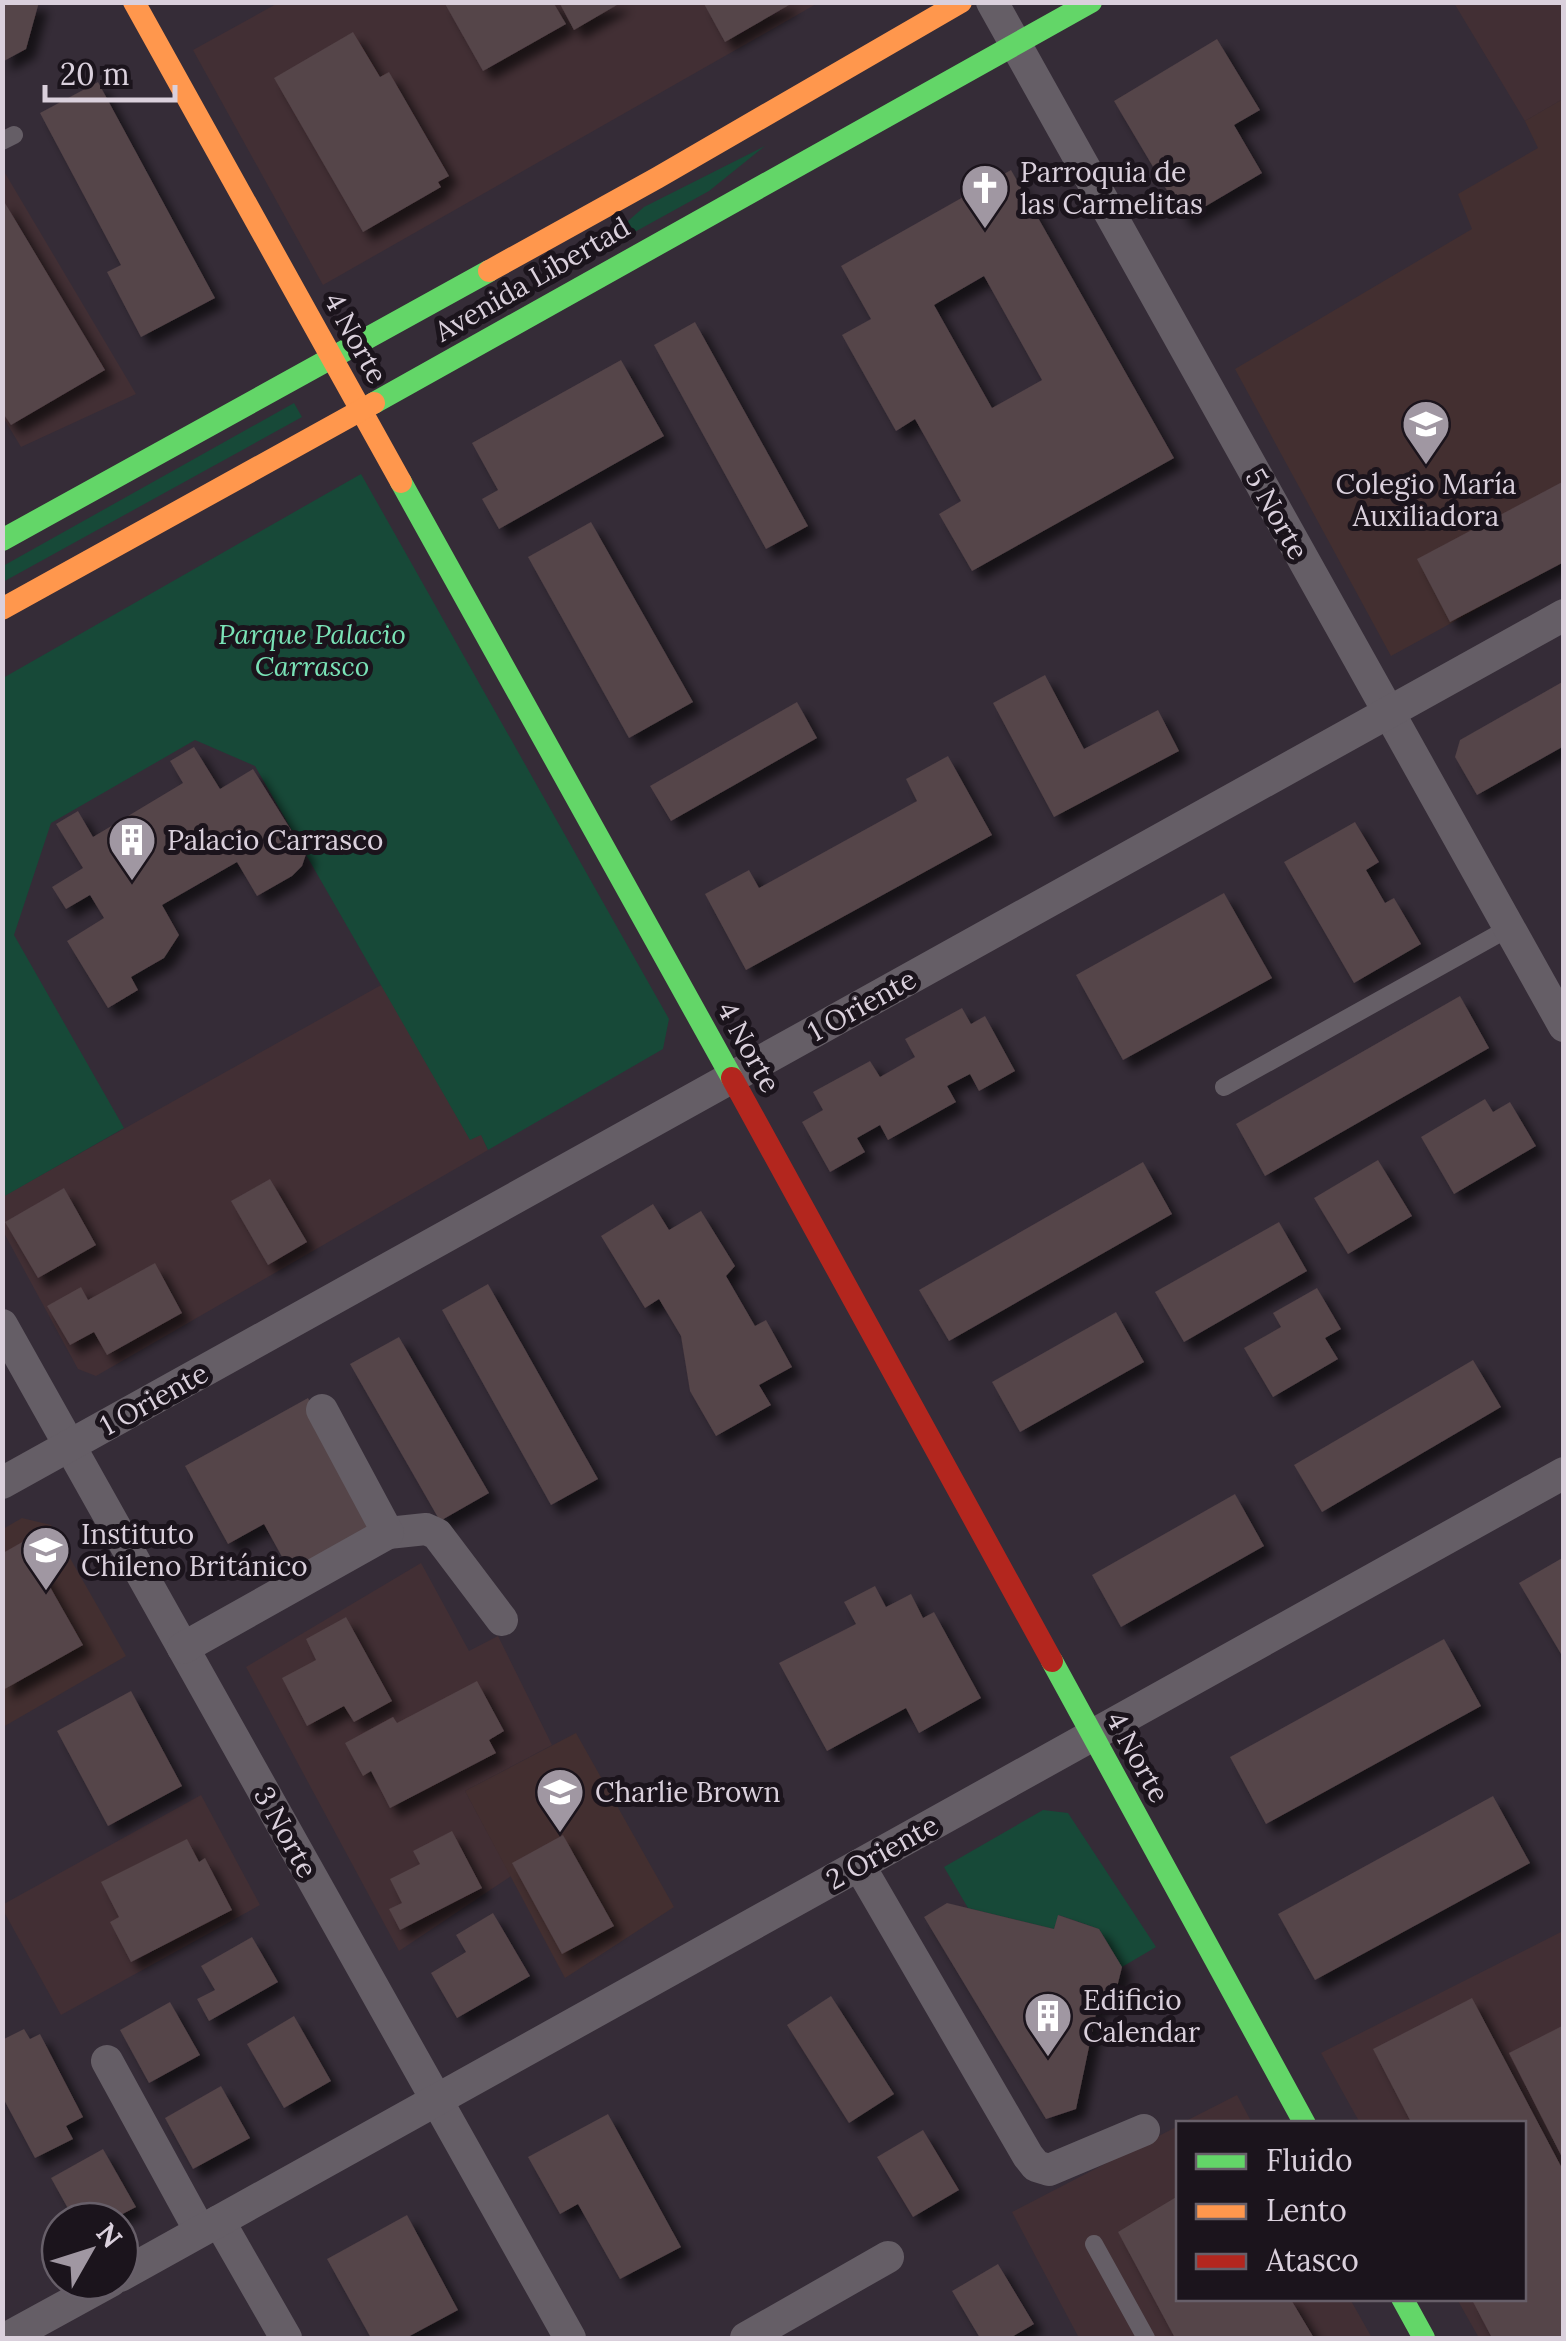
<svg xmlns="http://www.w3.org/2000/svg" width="1566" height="2341" font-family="Lora,serif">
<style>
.commercial{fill:#422f34}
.education{fill:#432f30}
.green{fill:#174938}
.building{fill:#544448;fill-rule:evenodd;filter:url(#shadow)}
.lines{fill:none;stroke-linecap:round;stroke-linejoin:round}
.lane{stroke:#655e66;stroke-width:18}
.street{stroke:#655e66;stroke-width:32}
.fast{stroke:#63d668;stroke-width:22}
.slow{stroke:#ff974d;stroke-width:22}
.jam{stroke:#b3261e;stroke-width:22}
.labels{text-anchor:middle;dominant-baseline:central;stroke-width:10;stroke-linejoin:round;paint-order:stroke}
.poi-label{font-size:28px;fill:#dad0dc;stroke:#1b141c;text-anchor:start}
.street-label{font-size:28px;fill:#dad0dc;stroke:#1b141c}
.park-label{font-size:28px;font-style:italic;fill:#7ae3b7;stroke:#1b141c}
</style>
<defs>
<filter id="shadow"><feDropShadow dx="9" dy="9" stdDeviation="5" flood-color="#0009"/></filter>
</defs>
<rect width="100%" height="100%" fill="#352c37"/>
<g class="commercial">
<path d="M278,3H818L323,285L193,50Z"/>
<path d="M1454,3H1563V99L1525,121Z"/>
<path d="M2,168L136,394L21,447L3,417Z"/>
<path d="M383,984L470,1139L481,1134L488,1150L96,1376L78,1369L3,1231L2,1197Z"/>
<path d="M421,1563L469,1651L498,1636L552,1745L465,1791L511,1876L399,1951L246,1667Z"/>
<path d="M201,1795L260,1905L61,2015L3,1910L2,1905Z"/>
<path d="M1563,1931V2338H1479L1457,2299L1524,2298V2124L1360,2123L1321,2053Z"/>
<path d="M1237,2095L1252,2123H1182Z"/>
<path d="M1178,2126V2298L1350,2299L1372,2338H1079L1012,2212Z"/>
</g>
<g class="education">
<path d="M1563,99V562L1391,656L1235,369L1472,229L1458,194L1538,148L1525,121Z"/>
<path d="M22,1518L51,1525L126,1656L3,1727V1529Z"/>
<path d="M576,1733L674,1907L565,1978L465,1791Z"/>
</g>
<g class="green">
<path d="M765,146L709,191L584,260L644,207Z"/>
<path d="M294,403L302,417L3,582V566Z"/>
<path d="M361,474L669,1019L663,1049L488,1150L481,1135L470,1140L255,766L195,740L51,823L14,935L124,1128L3,1197V678Z"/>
<path d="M1043,1810L1068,1813L1156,1947L1122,1967L1099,1929L1059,1915L1054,1929L968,1908L944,1867Z"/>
</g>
<g class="building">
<path d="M2,2H39L26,49L2,62Z"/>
<path d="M444,2H553L566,24L483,71Z"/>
<path d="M559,2H622L574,30Z"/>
<path d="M703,2H788L789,5L725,42Z"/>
<path d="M353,32L380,77L389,72L449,176L438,182L441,187L363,232L274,78Z"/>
<path d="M1217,39L1260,110L1234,125L1262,173L1184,219L1114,101Z"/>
<path d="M98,82L215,298L141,337L107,272L121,265L40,113Z"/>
<path d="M1011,170L1174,458L972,571L939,514L961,501L915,419L896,431L842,335L871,319L841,266ZM984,276L1042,380L992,408L934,305Z"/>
<path d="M2,198L105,370L11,425L2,412Z"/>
<path d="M695,322L808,526L766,549L654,345Z"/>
<path d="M621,360L664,436L499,529L482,499L498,490L472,443Z"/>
<path d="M1564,481V562L1450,622L1417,559Z"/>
<path d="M591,522L693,702L629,738L528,557Z"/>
<path d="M1045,675L1084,749L1158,710L1179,751L1054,817L993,703Z"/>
<path d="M1564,681V746L1477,795L1455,757L1460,740Z"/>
<path d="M797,702L817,738L671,821L650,786Z"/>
<path d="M194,747L220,789L253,769L306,854L302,866L292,876L257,896L237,862L162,905L179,935L164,958L131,977L138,990L108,1008L67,941L104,918L90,895L66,909L52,887L83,868L56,824L78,811L93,837L183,783L170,761Z"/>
<path d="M948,756L992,835L746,970L705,894L749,870L759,888L917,801L906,779Z"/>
<path d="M1355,822L1379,862L1366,870L1385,903L1394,898L1421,944L1354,983L1284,862Z"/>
<path d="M1224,893L1272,978L1123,1060L1076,975Z"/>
<path d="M1460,996L1489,1048L1265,1176L1236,1124Z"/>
<path d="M962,1008L971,1024L985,1016L1015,1071L979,1091L970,1074L947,1086L956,1102L888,1140L880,1125L857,1138L865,1152L830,1172L802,1122L823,1110L813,1092L870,1061L880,1077L915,1057L905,1039Z"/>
<path d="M1485,1099L1493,1112L1510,1102L1536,1146L1454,1194L1421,1137Z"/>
<path d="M1378,1160L1412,1216L1348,1254L1314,1198Z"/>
<path d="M1143,1162L1172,1214L949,1341L919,1290Z"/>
<path d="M270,1179L307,1242L268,1265L231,1201Z"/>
<path d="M64,1188L96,1245L38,1278L5,1222Z"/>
<path d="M653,1204L669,1230L701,1211L735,1266L726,1276L755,1326L766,1320L792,1367L759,1385L771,1405L716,1436L690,1391L681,1336L659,1299L645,1308L601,1236Z"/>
<path d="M1279,1222L1307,1271L1184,1342L1155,1292Z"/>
<path d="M155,1263L182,1313L107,1355L94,1332L70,1345L47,1306L81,1287L88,1300Z"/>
<path d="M488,1284L598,1479L551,1505L442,1310Z"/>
<path d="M1317,1288L1341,1329L1325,1338L1338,1359L1273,1397L1244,1348L1281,1327L1273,1313Z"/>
<path d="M1116,1312L1144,1362L1020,1432L992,1382Z"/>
<path d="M399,1337L489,1493L440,1521L350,1364Z"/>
<path d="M1473,1360L1501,1407L1322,1512L1294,1465Z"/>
<path d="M308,1398L380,1529L293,1577L264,1524L228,1544L185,1466Z"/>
<path d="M1235,1494L1264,1546L1121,1627L1092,1575Z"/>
<path d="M24,1541L83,1645L3,1690V1553Z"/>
<path d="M1564,1557V1659L1519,1583Z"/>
<path d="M875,1586L886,1607L911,1594L923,1618L934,1612L981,1698L919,1733L906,1708L827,1751L779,1663L856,1624L844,1602Z"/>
<path d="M346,1617L392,1701L354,1722L344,1706L307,1726L282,1678L316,1660L306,1639Z"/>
<path d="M1444,1639L1481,1706L1266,1824L1230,1757Z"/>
<path d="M477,1681L504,1731L489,1740L496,1753L390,1808L371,1771L363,1776L345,1743L393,1717L397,1723Z"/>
<path d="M131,1691L182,1786L108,1826L57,1731Z"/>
<path d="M1493,1796L1530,1863L1315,1980L1278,1914Z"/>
<path d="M452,1831L482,1888L400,1930L389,1909L402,1903L390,1879L420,1864L413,1851Z"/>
<path d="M563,1835L614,1926L562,1954L512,1863Z"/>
<path d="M187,1839L199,1862L205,1858L232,1910L131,1962L110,1922L119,1917L101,1882Z"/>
<path d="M947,1903L1054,1929L1058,1915L1099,1929L1122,1967L1112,2007L1098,2004L1076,2109L1046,2119L924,1917Z"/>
<path d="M493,1913L530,1976L457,2018L431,1973L466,1952L456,1935Z"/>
<path d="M252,1937L278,1982L209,2021L197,1999L215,1990L201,1966Z"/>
<path d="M831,1996L894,2094L849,2123L787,2025Z"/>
<path d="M1472,1998L1564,2172V2338H1492L1472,2300L1524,2298V2124H1412L1373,2049Z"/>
<path d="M170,2002L200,2055L149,2083L120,2030Z"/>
<path d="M294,2016L331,2081L284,2108L247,2044Z"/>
<path d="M1564,2025V2161L1509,2053Z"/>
<path d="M24,2029L30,2039L40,2034L83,2117L66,2126L73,2139L35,2158L2,2096V2040Z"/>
<path d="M221,2086L250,2138L193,2169L165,2118Z"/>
<path d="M608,2114L681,2247L620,2279L578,2204L560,2214L528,2157Z"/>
<path d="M923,2130L959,2190L913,2217L877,2157Z"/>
<path d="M103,2149L136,2207L109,2221H75L51,2178Z"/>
<path d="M1178,2196V2298H1290L1314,2338H1175L1118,2232Z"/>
<path d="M407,2215L458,2310L406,2338H371L327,2259Z"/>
<path d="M998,2264L1034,2324L1010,2338H980L952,2291Z"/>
</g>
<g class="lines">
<g class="lane">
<path d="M2,141L14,135"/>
<path d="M1224,1087L1509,928"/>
<path d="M1094,2244L1146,2338"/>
</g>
<g class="street">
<path d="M992,2L1564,1026"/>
<path d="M2,1325L570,2338"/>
<path d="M2,1483L1564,615"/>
<path d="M388,1533L426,1529L437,1534L502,1620"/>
<path d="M183,1648L388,1533L322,1410"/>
<path d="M859,1865L1028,2156L1036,2166L1049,2170L1144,2130"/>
<path d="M107,2061L200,2231"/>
<path d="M219,2221L286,2338"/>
<path d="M120,2276L1564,1473"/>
<path d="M7,2338L111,2281"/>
<path d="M746,2338L888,2257"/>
</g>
<g class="fast">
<path d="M374,403L1091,2"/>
<path d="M401,482L732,1078"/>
<path d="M2,540L489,271"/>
<path d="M1052,1661L1305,2124"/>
<path d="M1402,2298L1424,2338"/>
</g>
<g class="slow">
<path d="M134,2L401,482"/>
<path d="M489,271L657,178L961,2"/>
<path d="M2,609L374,403"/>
</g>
<path class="jam" d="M732,1078L1052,1661"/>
</g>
<defs>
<g id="church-pin" transform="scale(2.5)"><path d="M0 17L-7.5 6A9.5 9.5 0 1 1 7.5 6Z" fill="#a097a2" stroke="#1b141c"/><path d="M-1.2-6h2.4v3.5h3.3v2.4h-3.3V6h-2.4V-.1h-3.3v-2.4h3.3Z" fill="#fff"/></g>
<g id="school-pin" transform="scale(2.5)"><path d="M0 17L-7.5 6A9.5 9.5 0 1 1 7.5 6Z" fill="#a097a2" stroke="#1b141c"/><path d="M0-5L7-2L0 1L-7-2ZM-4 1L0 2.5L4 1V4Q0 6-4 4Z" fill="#fff"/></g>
<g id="building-pin" transform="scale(2.5)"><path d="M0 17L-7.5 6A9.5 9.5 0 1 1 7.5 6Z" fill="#a097a2" stroke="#1b141c"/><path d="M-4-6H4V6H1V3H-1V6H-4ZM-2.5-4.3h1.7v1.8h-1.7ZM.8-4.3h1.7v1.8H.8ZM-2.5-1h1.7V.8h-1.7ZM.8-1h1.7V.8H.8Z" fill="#fff"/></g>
<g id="university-pin" transform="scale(2.5)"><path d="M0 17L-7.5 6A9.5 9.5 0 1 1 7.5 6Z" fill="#a097a2" stroke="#1b141c"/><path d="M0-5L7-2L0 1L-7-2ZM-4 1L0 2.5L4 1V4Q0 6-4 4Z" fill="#fff"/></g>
</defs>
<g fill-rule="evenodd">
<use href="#church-pin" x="985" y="188"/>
<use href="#school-pin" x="1426" y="424"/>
<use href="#building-pin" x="132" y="840"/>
<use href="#university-pin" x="46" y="1550"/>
<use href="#school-pin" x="560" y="1792"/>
<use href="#building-pin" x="1048" y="2016"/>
</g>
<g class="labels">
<g class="poi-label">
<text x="1020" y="172">Parroquia de<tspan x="1020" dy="32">las Carmelitas</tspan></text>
<text x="1426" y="484" text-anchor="middle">Colegio María<tspan x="1426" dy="32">Auxiliadora</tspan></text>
<text x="167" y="840">Palacio Carrasco</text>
<text x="81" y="1534">Instituto<tspan x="81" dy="32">Chileno Británico</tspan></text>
<text x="595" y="1792">Charlie Brown</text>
<text x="1083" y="2000">Edificio<tspan x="1083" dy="32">Calendar</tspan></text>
</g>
<g class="street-label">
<text transform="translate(532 279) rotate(-30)">Avenida Libertad</text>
<text transform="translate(356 338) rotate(61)">4 Norte</text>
<text transform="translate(1277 514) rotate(61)">5 Norte</text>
<text transform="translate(862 1005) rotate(-29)">1 Oriente</text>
<text transform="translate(749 1047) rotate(61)">4 Norte</text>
<text transform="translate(154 1399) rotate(-29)">1 Oriente</text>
<text transform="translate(1138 1757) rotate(61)">4 Norte</text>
<text transform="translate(286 1832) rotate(61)">3 Norte</text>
<text transform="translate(882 1852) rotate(-29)">2 Oriente</text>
</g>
<g class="park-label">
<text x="312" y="634">Parque Palacio<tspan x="312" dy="32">Carrasco</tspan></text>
</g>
</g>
<rect width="1566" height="2341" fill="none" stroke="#dad0dc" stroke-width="10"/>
<rect x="1176" y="2121" width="350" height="180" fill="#1b141c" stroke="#675f69" stroke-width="2.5"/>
<rect x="1196" y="2154" width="50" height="15" fill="#63d668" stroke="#675f69" stroke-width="2.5"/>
<text x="1266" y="2171" font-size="30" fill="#dad0dc">Fluido</text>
<rect x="1196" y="2204" width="50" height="15" fill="#ff974d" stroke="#675f69" stroke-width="2.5"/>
<text x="1266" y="2221" font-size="30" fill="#dad0dc">Lento</text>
<rect x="1196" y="2254" width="50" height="15" fill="#b3261e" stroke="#675f69" stroke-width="2.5"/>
<text x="1266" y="2271" font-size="30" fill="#dad0dc">Atasco</text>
<g transform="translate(90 2251) rotate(51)"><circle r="48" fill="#1b141c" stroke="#675f69" stroke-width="2.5"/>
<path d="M0-8L18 38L0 25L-18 38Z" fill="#a097a2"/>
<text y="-15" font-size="28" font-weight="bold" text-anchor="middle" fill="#dad0dc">N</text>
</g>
<path d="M45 85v15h130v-15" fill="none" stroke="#dad0dc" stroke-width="5"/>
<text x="60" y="85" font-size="30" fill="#dad0dc" stroke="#1b141c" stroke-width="8" paint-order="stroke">20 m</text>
</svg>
